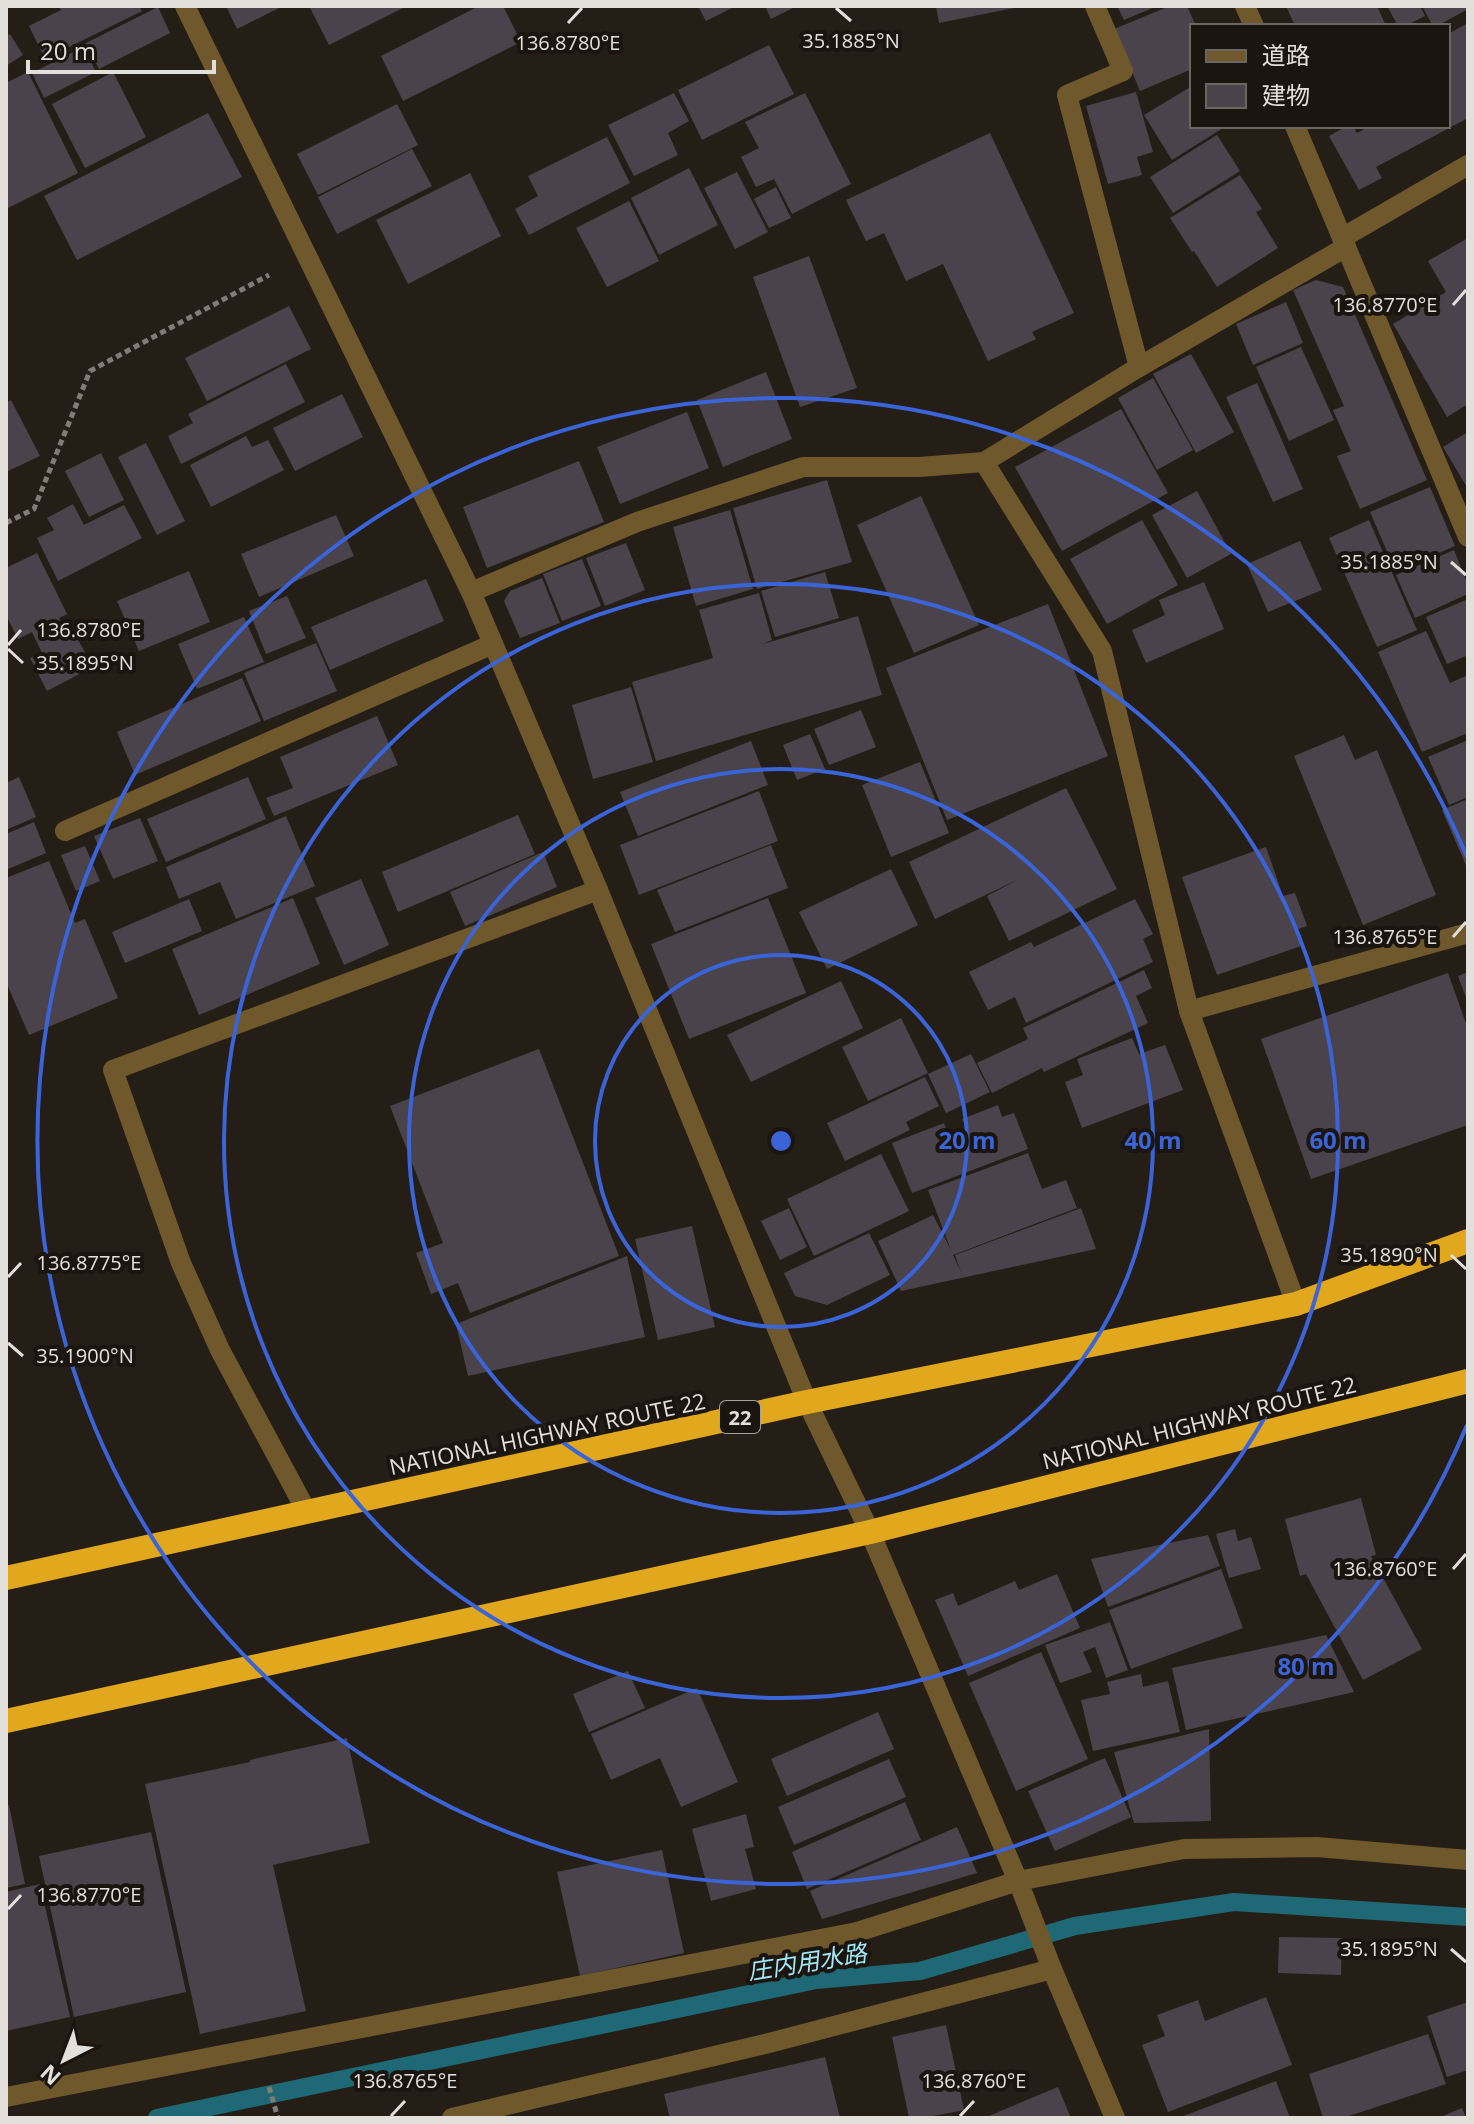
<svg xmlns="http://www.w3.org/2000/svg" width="1474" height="2124" font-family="'Open Sans','Noto Sans JP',sans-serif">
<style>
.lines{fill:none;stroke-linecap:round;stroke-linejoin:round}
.stream{stroke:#1f6976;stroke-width:18}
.building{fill:#4a434b}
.path{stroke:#817c76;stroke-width:5;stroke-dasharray:6 4;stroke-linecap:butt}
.lane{stroke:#6f582c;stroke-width:20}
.street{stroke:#6f582c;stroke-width:20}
.highway{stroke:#e1a71d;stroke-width:24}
.ticks{fill:none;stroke:#e3dfda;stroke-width:3}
.ring{fill:none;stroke:#3b64d8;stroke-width:4}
.labels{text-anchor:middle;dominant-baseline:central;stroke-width:8;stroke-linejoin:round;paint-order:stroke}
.shield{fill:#1a150e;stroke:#a7a29d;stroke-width:2}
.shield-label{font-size:20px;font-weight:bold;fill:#e3dfda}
.street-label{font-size:22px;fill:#e3dfda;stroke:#1a150e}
.water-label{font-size:24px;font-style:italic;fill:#a2e8f7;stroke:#1a150e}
.ticks-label{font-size:20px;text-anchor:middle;fill:#e3dfda;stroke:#1a150e;stroke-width:8;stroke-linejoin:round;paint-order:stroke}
.centre{fill:#3b64d8;stroke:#1a150e;stroke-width:4}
.ring-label{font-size:24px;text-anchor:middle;font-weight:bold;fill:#3b64d8;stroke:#1a150e;stroke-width:8;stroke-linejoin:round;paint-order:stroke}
</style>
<rect width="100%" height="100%" fill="#241e17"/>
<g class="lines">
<path class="stream" d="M157,2118L816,1980L920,1971L1075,1926L1234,1902L1468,1917"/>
</g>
<g class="building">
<path d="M58,6H139L142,11L45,59L29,26L61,10Z"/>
<path d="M226,6H283L237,29Z"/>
<path d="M309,6H407L329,45Z"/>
<path d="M479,6H503L521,42L403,101L381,56Z"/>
<path d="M698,6H736L706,21Z"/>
<path d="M765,6H797L771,19Z"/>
<path d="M936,6H1018L1019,7L939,23Z"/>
<path d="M1117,6H1157L1124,20Z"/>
<path d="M1170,6H1187L1196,26H1192V69L1140,91L1114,29Z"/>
<path d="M1286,6H1377L1386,26H1295Z"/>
<path d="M1387,6H1420L1425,16L1405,26H1398Z"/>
<path d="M1422,6H1468V9L1437,26H1433Z"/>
<path d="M158,7L170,33L99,69L86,43Z"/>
<path d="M1468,23V118L1376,167L1382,178L1359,190L1329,136L1347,126H1353L1357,133L1370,126H1448V34Z"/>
<path d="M10,34L23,55L6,66V36Z"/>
<path d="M769,45L794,94L702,140L678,90Z"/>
<path d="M83,47L96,72L44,98L32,73Z"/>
<path d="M28,72L78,173L6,209V83Z"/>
<path d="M113,72L146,137L85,168L52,104Z"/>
<path d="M1192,86V126H1226L1172,160L1144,115Z"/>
<path d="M1136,92L1153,152L1137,157L1142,175L1108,184L1086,106Z"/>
<path d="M674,93L689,121L668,133L678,155L634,176L608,125Z"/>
<path d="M805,93L851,184L792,214L774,179L756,187L741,157L759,148L745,122Z"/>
<path d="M397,104L418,145L318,195L297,154Z"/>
<path d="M208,113L242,177L77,260L44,196Z"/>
<path d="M990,133L1074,313L1032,332L1036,339L988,361L943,264L906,281L884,233L866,241L846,200Z"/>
<path d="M1217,135L1240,171L1173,213L1150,177Z"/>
<path d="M607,137L630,183L529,235L515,209L538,196L528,176Z"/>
<path d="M412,149L432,186L337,234L318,197Z"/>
<path d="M689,168L718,225L659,255L631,198Z"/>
<path d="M737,172L768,232L735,249L704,188Z"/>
<path d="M470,173L501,236L408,284L376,220Z"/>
<path d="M1240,175L1262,209L1256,212L1278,248L1217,287L1194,251L1192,252L1170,218Z"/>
<path d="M776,187L791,218L769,228L754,199Z"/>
<path d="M629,201L659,261L607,287L576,228Z"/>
<path d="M1468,238V404L1447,417L1393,324L1446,292L1428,261Z"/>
<path d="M809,256L857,388L800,407L753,277Z"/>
<path d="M1316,280L1343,287L1427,480L1360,509L1337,456L1351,451L1333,410L1344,406L1293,290Z"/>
<path d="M1286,302L1303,343L1253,365L1236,324Z"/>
<path d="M289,306L311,349L207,401L185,358Z"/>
<path d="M1301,347L1334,420L1289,441L1256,367Z"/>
<path d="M1191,354L1234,432L1196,453L1153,374Z"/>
<path d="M286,364L305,402L181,464L168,436L193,423L188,414Z"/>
<path d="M766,372L792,439L723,467L697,400Z"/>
<path d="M1153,378L1193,450L1157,470L1118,398Z"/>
<path d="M1257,383L1303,489L1273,502L1226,397Z"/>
<path d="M342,394L363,437L295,471L273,428Z"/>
<path d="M11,400L40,456L6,472V403Z"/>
<path d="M1121,409L1168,493L1062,551L1015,467Z"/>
<path d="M687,412L709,468L620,504L597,447Z"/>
<path d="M1468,432V489L1443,447Z"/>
<path d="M246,436L252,447L268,440L284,470L211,507L190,465Z"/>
<path d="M146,443L185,521L157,535L118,457Z"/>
<path d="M101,453L124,500L89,517L65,471Z"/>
<path d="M579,461L604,522L487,568L463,507Z"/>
<path d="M827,480L852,562L757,589L733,508Z"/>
<path d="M1430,487L1455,546L1396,572L1370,512Z"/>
<path d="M1197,491L1231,554L1187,578L1152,515Z"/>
<path d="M921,496L979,625L914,653L857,525Z"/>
<path d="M73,504L84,525L124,505L142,538L58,581L37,538L54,530L47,518Z"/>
<path d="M730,510L753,589L696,606L673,527Z"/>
<path d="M336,515L354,556L259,597L241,554Z"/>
<path d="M1142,520L1178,585L1107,624L1070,559Z"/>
<path d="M1369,520L1417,630L1377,647L1329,538Z"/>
<path d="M1300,541L1322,590L1268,612L1247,564Z"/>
<path d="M626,543L645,590L605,606L586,558Z"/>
<path d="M1454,550L1468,585V594L1415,618L1396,575Z"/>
<path d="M37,553L67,614L59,618L69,639L76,636L93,667L47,691L30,658L42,653L32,632L18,639L6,615V568Z"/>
<path d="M582,559L601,606L562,621L543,574Z"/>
<path d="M189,571L210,622L139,651L117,601Z"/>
<path d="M825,572L839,618L775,637L761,591Z"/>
<path d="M542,578L560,623L520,638L504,601L510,591Z"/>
<path d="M426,579L444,621L330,670L311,627Z"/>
<path d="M1204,582L1224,629L1146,663L1132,630L1165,615L1159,600Z"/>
<path d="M759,593L772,640L763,644L858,616L882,695L656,761L632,682L713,658L699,610Z"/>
<path d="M287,596L306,638L266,654L249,611Z"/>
<path d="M1468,599V655L1447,664L1426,617Z"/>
<path d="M1048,604L1108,756L947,820L886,668Z"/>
<path d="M244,617L264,662L197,689L178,644Z"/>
<path d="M1426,631L1450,683L1468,675V733L1422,752L1378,652Z"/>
<path d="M316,643L337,691L264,721L244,673Z"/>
<path d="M242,678L261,721L135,775L117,732Z"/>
<path d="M631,687L653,762L593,779L572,705Z"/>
<path d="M861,710L876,747L829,765L814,729Z"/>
<path d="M377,716L398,765L274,816L266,798L293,788L280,757Z"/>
<path d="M810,734L825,769L797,780L783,745Z"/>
<path d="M1344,735L1355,760L1377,750L1436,895L1363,925L1294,756Z"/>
<path d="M1468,740V797L1449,805L1428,757Z"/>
<path d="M751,741L768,785L638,836L620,792Z"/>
<path d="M920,762L949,833L891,857L862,785Z"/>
<path d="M19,777L36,817L6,830V783Z"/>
<path d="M248,777L266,819L166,862L147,819Z"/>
<path d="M1066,788L1117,889L1009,941L987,896L1017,880L935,919L909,862Z"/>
<path d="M759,791L778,841L639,895L620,845Z"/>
<path d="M1468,799V870L1442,810Z"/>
<path d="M518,815L535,854L398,912L382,872Z"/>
<path d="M286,816L315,886L236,919L220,882L179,899L166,867Z"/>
<path d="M140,818L158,861L113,879L94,836Z"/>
<path d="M34,822L46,853L6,870V834Z"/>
<path d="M771,845L788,888L675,932L657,890Z"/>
<path d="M85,846L100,881L76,891L61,855Z"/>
<path d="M1266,847L1283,896L1295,893L1307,926L1295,930L1301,946L1217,975L1182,877Z"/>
<path d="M543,852L557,887L465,926L450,892Z"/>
<path d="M49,861L75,923L85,919L118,998L29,1035L6,982V878Z"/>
<path d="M891,869L918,925L827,969L799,912Z"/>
<path d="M361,879L389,945L344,965L315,898Z"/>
<path d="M293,898L320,964L199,1015L172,949Z"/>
<path d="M768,898L806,993L689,1039L651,944Z"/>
<path d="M189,899L202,931L125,963L112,932Z"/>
<path d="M1135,899L1153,934L1143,939L1153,962L1026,1023L1015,997L988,1010L969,972L1031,942L1034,947Z"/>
<path d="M1144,970L1152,988L1136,996L1148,1023L1044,1072L1042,1068L992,1093L977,1063L1028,1039L1023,1028Z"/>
<path d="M1468,972V1003L1458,976Z"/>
<path d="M1448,973L1468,1029V1125L1311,1179L1261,1039Z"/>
<path d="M841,981L863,1028L751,1082L727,1035Z"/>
<path d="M901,1018L928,1073L868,1101L842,1047Z"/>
<path d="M1132,1038L1139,1054L1165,1045L1183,1090L1082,1128L1065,1082L1083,1075L1077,1059Z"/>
<path d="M539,1049L619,1256L470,1313L458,1283L431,1294L416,1253L443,1243L390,1106Z"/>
<path d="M971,1054L990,1092L946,1113L928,1074Z"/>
<path d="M925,1077L939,1106L906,1122L910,1130L845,1161L827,1123Z"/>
<path d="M998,1105L1002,1117L1014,1113L1028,1149L912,1193L892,1143L944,1123L949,1137L967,1130L962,1119Z"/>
<path d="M1028,1153L1042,1189L1066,1180L1077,1208L953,1255L961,1272L955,1255L1081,1208L1096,1249L901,1291L878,1241L933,1215L951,1250L928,1190Z"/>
<path d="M881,1154L909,1211L814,1256L787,1199Z"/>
<path d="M789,1208L807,1247L780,1260L761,1221Z"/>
<path d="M692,1226L715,1327L658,1340L635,1239Z"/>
<path d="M869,1233L890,1275L827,1305L795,1296L784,1273Z"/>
<path d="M627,1256L645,1337L468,1376L456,1324Z"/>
<path d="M1361,1498L1376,1555L1371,1556L1422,1649L1363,1680L1306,1574L1300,1576L1285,1519Z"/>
<path d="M1235,1529L1238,1541L1251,1537L1261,1569L1229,1578L1216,1534Z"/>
<path d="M1208,1535L1220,1566L1108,1607L1091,1559Z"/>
<path d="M1221,1569L1243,1628L1131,1669L1109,1610Z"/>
<path d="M1057,1574L1080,1628L968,1676L935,1600L953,1593L958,1606L1015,1581L1019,1590Z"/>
<path d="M1110,1622L1128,1670L1106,1678L1095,1647L1083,1652L1092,1672L1060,1683L1045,1645Z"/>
<path d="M1326,1635L1354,1692L1186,1730L1172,1668Z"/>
<path d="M1041,1652L1088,1759L1016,1791L969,1683Z"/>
<path d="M628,1671L645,1708L589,1732L573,1694Z"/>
<path d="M1141,1674L1143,1687L1168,1681L1180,1732L1093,1751L1081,1700L1110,1694L1107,1682Z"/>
<path d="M697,1688L738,1782L681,1807L660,1758L611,1780L591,1734Z"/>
<path d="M878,1712L894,1749L787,1796L771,1759Z"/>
<path d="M1209,1729L1211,1821L1134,1823L1114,1752Z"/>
<path d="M347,1738L370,1843L273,1865L306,2011L200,2034L145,1784L250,1762V1760Z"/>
<path d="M1105,1758L1131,1817L1055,1851L1028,1791Z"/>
<path d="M889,1759L906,1797L794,1845L778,1807Z"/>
<path d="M905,1802L921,1840L807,1889L792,1852Z"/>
<path d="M9,1805L25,1884L6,1888V1806Z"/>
<path d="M746,1814L754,1847L745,1849L756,1889L711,1901L692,1829Z"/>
<path d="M957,1827L977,1873L822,1919L810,1891Z"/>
<path d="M151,1832L186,1992L74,2017L39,1856Z"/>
<path d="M662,1850L684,1953L580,1976L557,1872Z"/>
<path d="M40,1884L70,2017L6,2031V1892Z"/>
<path d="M1279,1937L1342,1938L1341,1975L1278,1973Z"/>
<path d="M1266,1997L1292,2065L1168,2112L1142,2045L1165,2036L1157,2015L1198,2000L1205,2021Z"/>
<path d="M1468,2002V2070L1447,2077L1427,2016Z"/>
<path d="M946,2025L964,2110L923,2118H909L892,2037Z"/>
<path d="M1428,2034L1446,2084L1343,2118H1323L1309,2074Z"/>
<path d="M825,2057L840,2118H670L664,2094Z"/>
<path d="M1276,2081L1290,2118H1178Z"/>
<path d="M1058,2087L1071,2118H984Z"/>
<path d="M1462,2108L1466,2118H1438Z"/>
</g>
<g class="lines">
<g class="path">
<path d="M6,523L34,509L90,371L269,275"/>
<path d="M269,2087L278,2118"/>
</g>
<path class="lane" d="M65,831L493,644"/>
<g class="street">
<path d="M185,6L471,592L598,890L807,1402L870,1532L1018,1881L1052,1969L1115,2118"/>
<path d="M1095,6L1123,71L1067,95L1139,367"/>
<path d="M1245,6L1254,26"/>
<path d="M1295,126L1468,537"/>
<path d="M1342,238L1468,165"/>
<path d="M984,462L1102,651L1189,1011L1296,1304"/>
<path d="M471,592L637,522L803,467H919L984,462L1139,367L1346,247"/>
<path d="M1189,1011L1468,933"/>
<path d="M307,1512L220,1350L181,1263L113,1070L598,890"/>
<path d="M6,2097L857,1932L1018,1881L1184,1849L1317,1847L1468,1860"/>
<path d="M452,2118L765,2044L1052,1969"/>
</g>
<g class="highway">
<path d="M6,1578L807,1402L1296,1304L1468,1241"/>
<path d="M6,1721L870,1532L1468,1381"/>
</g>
</g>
<path class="ticks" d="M836,8L851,21M568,23L582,8M1453,305L1466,290M1451,562L1466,575M8,645L21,630M8,649L23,663M1453,937L1466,922M1451,1255L1466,1269M8,1277L21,1263M8,1343L23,1356M1453,1569L1466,1554M8,1909L21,1895M1451,1949L1466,1962M391,2116L405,2101M960,2116L974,2101"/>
<g class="ring">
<circle cx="781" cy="1141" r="186"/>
<circle cx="781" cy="1141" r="372"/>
<circle cx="781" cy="1141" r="557"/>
<path d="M1467 1425A743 743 0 1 1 1467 857"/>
</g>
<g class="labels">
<rect class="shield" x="720" y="1401" width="40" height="32" rx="6"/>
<g class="shield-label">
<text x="740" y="1417">22</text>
</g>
<g class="street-label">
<text transform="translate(1199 1422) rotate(-14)">NATIONAL HIGHWAY ROUTE 22</text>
<text transform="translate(547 1433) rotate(-12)">NATIONAL HIGHWAY ROUTE 22</text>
</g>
<g class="water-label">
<text transform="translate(807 1961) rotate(-9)">庄内用水路</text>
</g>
</g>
<g class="ticks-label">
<text x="851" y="48">35.1885°N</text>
<text x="568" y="50">136.8780°E</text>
<text x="1385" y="312">136.8770°E</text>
<text x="1389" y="569">35.1885°N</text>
<text x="89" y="637">136.8780°E</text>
<text x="85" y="670">35.1895°N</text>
<text x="1385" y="944">136.8765°E</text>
<text x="1389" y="1262">35.1890°N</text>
<text x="89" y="1270">136.8775°E</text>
<text x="85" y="1363">35.1900°N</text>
<text x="1385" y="1576">136.8760°E</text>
<text x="89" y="1902">136.8770°E</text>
<text x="1389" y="1956">35.1895°N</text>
<text x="405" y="2088">136.8765°E</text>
<text x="974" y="2088">136.8760°E</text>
</g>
<circle cx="781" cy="1141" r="12" class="centre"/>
<g class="ring-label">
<text x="967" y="1149">20 m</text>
<text x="1153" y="1149">40 m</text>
<text x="1338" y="1149">60 m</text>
<text x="1306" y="1675">80 m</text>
</g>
<rect width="1474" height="2124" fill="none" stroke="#e3dfda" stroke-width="16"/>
<rect x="1190" y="24" width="260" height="104" fill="#1a150e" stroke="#6a6660" stroke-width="2"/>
<rect x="1206" y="50" width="40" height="12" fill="#6f582c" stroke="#6a6660" stroke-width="2"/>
<text x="1262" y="64" font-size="24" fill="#e3dfda">道路</text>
<rect x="1206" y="84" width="40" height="24" fill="#4a434b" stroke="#6a6660" stroke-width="2"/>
<text x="1262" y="104" font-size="24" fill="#e3dfda">建物</text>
<g transform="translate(64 2060) rotate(222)" stroke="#1a150e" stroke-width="6" paint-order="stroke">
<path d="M0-6L14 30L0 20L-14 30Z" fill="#e3dfda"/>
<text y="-12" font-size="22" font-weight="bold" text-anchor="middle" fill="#e3dfda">N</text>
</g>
<path d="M28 60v12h186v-12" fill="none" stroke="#e3dfda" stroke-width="4"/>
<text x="40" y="60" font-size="24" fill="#e3dfda" stroke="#1a150e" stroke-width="6" paint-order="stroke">20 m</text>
</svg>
